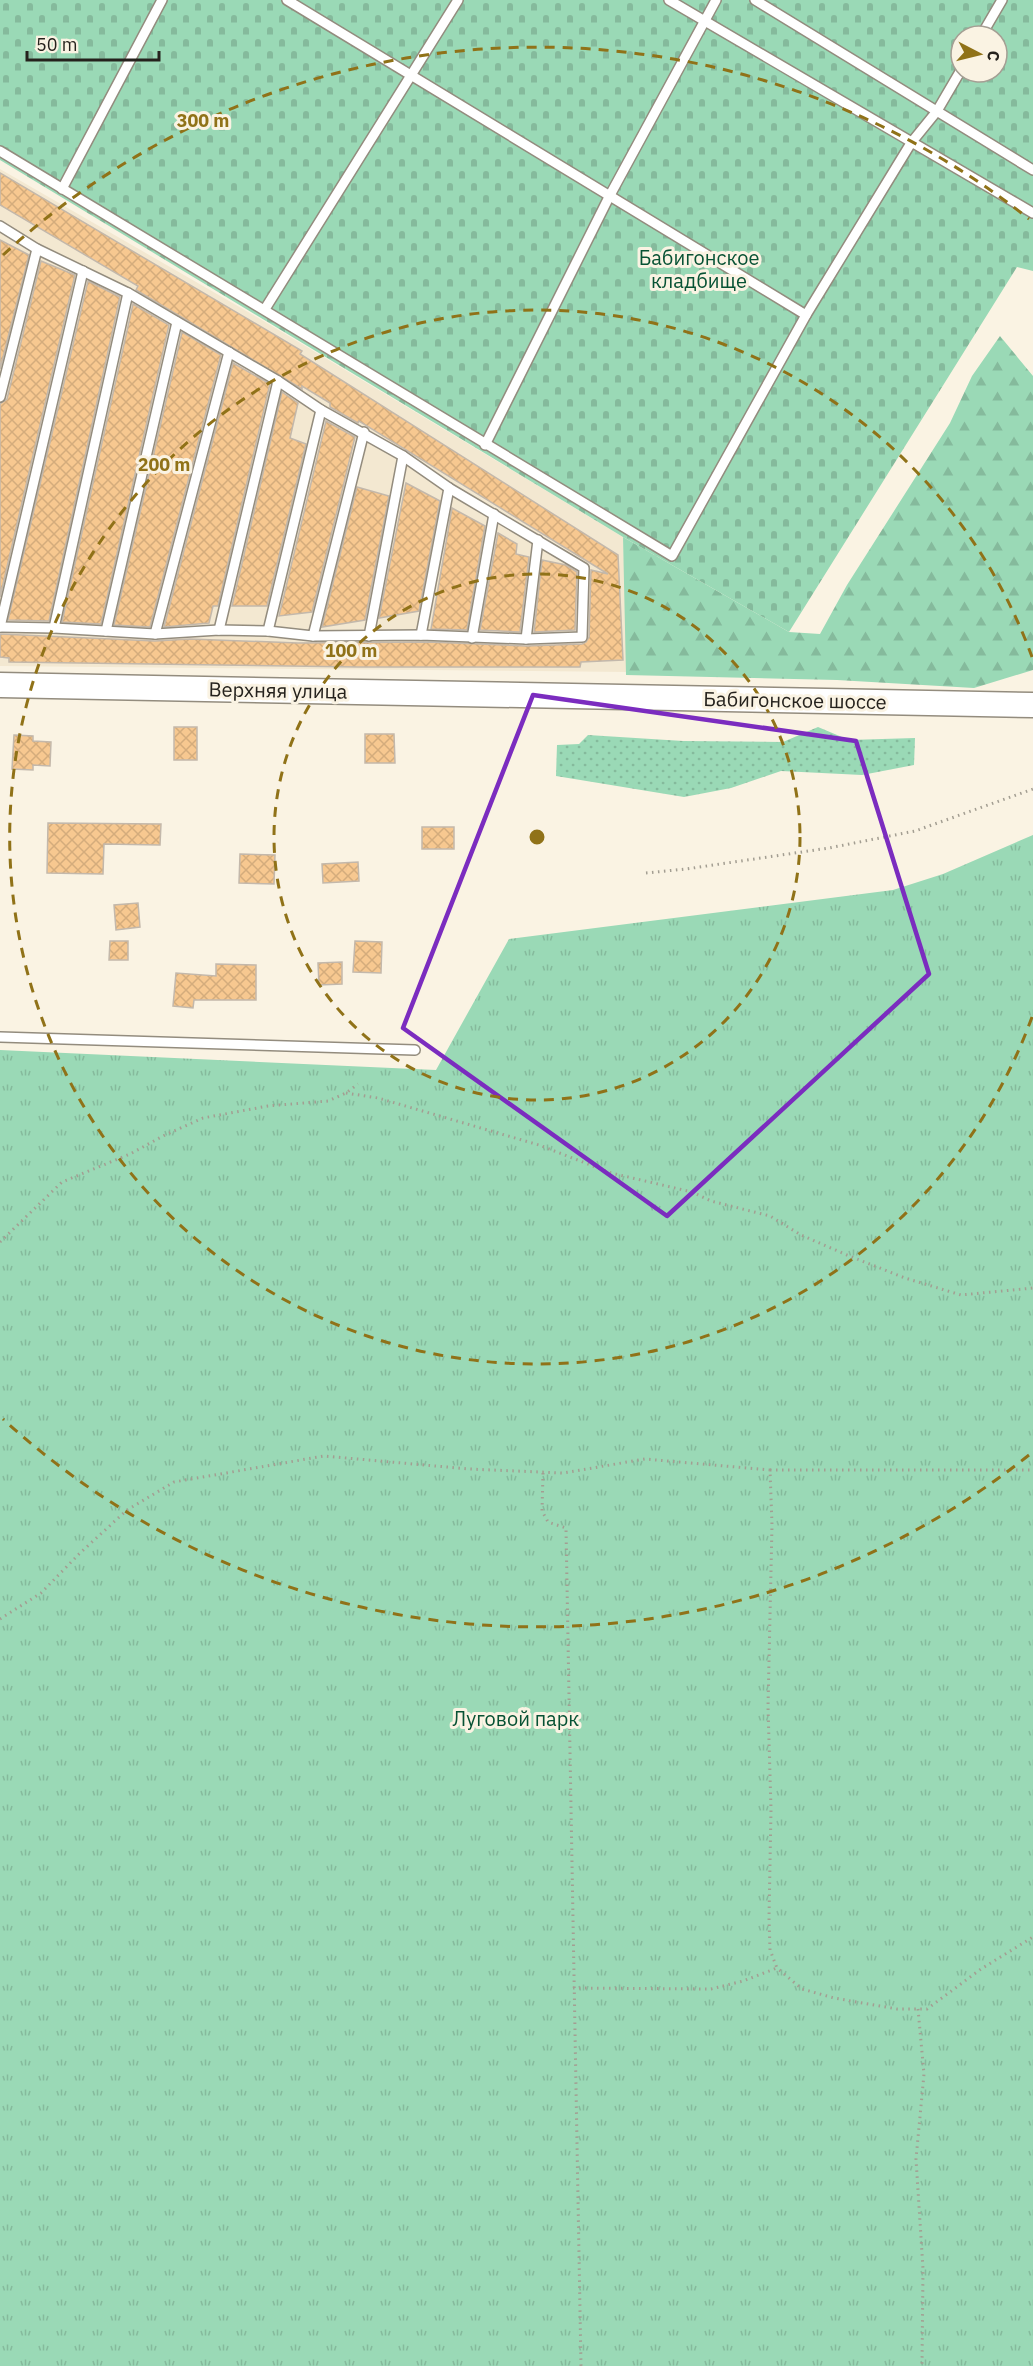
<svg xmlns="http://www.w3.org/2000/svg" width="1033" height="2366" font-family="'IBM Plex Sans',sans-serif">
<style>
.built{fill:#f3e8d1}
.grass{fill:url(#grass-dots)}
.forest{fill:url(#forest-firs)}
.cemetery{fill:url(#cemetery-stones);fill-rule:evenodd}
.park{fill:url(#park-tufts)}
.building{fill:url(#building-cross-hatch);stroke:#c3b8ab;stroke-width:1.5}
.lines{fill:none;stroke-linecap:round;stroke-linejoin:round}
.service-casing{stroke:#938c7e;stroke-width:12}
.tertiary-casing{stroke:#938c7e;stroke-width:27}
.path{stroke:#a39e92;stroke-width:3;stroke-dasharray:1.5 4.5;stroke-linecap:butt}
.service{stroke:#fff;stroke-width:9}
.tertiary{stroke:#fff;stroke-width:24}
.marked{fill:none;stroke:#7b2cbf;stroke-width:4.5;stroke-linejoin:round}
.ring{fill:none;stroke:#907218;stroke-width:3;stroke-dasharray:10 8}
.labels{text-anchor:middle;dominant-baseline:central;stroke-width:6;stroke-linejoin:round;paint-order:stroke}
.park-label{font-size:20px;fill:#075234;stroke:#faf3e3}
.street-label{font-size:20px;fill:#25221d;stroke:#faf3e3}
.centre{fill:#907218;stroke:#faf3e3;stroke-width:3}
.ring-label{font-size:18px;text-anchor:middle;font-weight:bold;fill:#907218;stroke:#faf3e3;stroke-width:6;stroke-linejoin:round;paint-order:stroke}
</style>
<defs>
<pattern id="grass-dots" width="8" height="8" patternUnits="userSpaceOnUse" patternTransform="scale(1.5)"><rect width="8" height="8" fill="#9ad9b6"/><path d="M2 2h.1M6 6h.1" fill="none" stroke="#85ba9c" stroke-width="1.8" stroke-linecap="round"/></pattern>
<pattern id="forest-firs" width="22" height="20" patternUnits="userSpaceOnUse" patternTransform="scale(1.5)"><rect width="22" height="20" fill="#9ad9b6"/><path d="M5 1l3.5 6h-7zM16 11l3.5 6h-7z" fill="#85ba9c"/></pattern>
<pattern id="cemetery-stones" width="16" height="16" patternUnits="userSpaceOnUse" patternTransform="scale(1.5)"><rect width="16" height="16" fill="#9ad9b6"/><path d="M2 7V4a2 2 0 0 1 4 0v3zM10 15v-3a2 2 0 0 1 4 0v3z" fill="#85ba9c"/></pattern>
<pattern id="park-tufts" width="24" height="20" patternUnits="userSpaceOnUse" patternTransform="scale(1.5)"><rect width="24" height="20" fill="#9ad9b6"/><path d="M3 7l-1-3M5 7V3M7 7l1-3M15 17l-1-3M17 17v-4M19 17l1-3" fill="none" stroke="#85ba9c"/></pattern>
<pattern id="building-cross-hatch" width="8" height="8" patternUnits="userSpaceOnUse" patternTransform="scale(1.5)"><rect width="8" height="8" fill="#f7c890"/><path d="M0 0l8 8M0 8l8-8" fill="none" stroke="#d4ac7c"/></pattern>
</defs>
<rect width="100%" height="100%" fill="#faf3e3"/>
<path class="built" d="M0,169L262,320L623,537L628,672L0,666Z"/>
<path class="grass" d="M818,727L849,740L915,738L914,765L862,775L781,771L731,788L684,797L556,776L557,745L579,744L588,735L683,741L783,742Z"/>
<path class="forest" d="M1000,336L1033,376V670L974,688L837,680L626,675L623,537L789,632L820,634L847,585L950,423L972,376Z"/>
<path class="cemetery" d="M0,0H1033V271L1017,267L789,632L623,537L0,160ZM961,36H997V72H961Z"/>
<path class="park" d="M1033,835V2366H0V1050L436,1070L509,939L893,890L943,874Z"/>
<g class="building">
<path d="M0,173L302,351L300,354L618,555L623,660L581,662L580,667H358L9,662V658L0,657V634L155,641L190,639L298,643L428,642L526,646L582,644L586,642L589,637L591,570L608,574L359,421L358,423L330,407V403L302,386V389L136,290L138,286L0,205Z"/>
<path d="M0,240L29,255L0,369Z"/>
<path d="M41,261L75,275L0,597V404L7,399Z"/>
<path d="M88,281L120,297L49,621L8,620Z"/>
<path d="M133,304L169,325L101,624L62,622Z"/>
<path d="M182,332L221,355L150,627L114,625Z"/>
<path d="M233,363L270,384L218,606H213L209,623L164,627Z"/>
<path d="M282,392L298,403L290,438L306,444L267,606H232Z"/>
<path d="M326,421L355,437L344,483L312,612L279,616Z"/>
<path d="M406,483L440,501L419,611L379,618Z"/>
<path d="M357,487L389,496L365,620L322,627Z"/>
<path d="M452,508L485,526L467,630L431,629Z"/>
<path d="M498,533L517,544L516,554L529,557L520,632L480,630Z"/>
<path d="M542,560L566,565L577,572L575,630L534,632Z"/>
<rect x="174" y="727" width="23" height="33"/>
<path d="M365,734H394L395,763H365Z"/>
<path d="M14,735L33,736V741L51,742L50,766L33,765V770L12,769Z"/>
<path d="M48,823L161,824L160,845L104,844L103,874L47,873Z"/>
<rect x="422" y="827" width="32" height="22"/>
<path d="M240,854L275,855L274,884L239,883Z"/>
<path d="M358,862L359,881L323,883L322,864Z"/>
<path d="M138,903L140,927L116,930L114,905Z"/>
<path d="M110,941H128V960H109Z"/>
<path d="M355,941L382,942L381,973L353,972Z"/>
<path d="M342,962V984L319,985L318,963Z"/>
<path d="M216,964L256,965V1000H194L193,1008L173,1006L176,973L216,976Z"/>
</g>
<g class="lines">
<g class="service-casing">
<g id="service">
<path d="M287,0L806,315"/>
<path d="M669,0L1033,213"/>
<path d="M755,0L1033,170"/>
<path d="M981,36L1002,0"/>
<path d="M0,151L672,556L806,315L911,143L937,111L961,70"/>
<path d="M62,189L162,0"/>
<path d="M0,226L37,249L128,293L278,381L321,410L403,456L449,488L584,568L582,637L526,639L421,635L313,636L268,631L219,630L155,634L54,628L0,627"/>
<path d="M265,309L458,0"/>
<path d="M0,397L37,249"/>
<path d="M485,445L609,197L716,0"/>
<path d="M0,627L83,271"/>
<path d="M54,628L128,293"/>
<path d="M219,630L278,381"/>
<path d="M106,631L177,322"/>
<path d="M268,631L321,410"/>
<path d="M155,634L229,352"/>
<path d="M421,635L449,488"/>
<path d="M313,636L364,432"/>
<path d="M369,636L403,456"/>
<path d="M472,638L494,514"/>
<path d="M526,639L538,540"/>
<path d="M0,1037L415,1050"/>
</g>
</g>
<g class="tertiary-casing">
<path id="tertiary" d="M0,685L1033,705"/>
</g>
<g class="path">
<path d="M646,873L686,869L829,848L915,831L1033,789"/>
<path d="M346,1093L378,1098L539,1145L611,1173L692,1192L711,1201L770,1216L801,1235L847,1255L905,1278L961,1295L1033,1288"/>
<path d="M0,1242L62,1182L130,1154L165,1135L203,1118L268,1106L328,1101L346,1093L358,1084"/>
<path d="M770,1470H1033"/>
<path d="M543,1473L542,1511L548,1522L566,1528L581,2366"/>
<path d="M0,1619L41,1593L80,1553L127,1510L174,1482L324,1456L469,1469L563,1473L645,1459L770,1470L772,1525L768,1707L771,1809L769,1918L770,1950L777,1968L802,1989L834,1998L897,2009H927L981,1969L1033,1937"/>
<path d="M573,1988L711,1989L743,1981L777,1968"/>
<path d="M918,2009L924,2074L916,2159L923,2269L922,2366"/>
</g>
<use href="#service" class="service"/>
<use href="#tertiary" class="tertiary"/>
</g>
<path class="marked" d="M533,695L856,741L929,974L667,1216L403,1028Z"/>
<g class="ring">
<circle cx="537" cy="837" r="263"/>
<path d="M1032 1017A527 527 0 1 1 1032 657"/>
<path d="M1029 1455A790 790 0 0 1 3 1419M3 255A790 790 0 0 1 1029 219"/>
</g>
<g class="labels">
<g class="park-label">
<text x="699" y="257">Бабигонское<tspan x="699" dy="23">кладбище</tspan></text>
<text x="516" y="1718">Луговой парк</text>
</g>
<g class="street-label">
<text transform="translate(278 690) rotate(1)">Верхняя улица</text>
<text transform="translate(795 700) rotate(1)">Бабигонское шоссе</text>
</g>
</g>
<circle cx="537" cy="837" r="9" class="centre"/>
<g class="ring-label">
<text x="203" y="127">300 m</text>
<text x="164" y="471">200 m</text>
<text x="351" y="657">100 m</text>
</g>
<g transform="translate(979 54) rotate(97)"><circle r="28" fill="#faf3e3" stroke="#a59f94" stroke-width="1.5"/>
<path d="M0-4.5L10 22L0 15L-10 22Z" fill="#907218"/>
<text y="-9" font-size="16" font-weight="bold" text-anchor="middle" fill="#25221d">С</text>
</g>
<path d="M27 51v9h132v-9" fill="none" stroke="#25221d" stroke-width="3"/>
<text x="36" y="51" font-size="18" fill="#25221d" stroke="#faf3e3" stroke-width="4.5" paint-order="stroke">50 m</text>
</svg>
